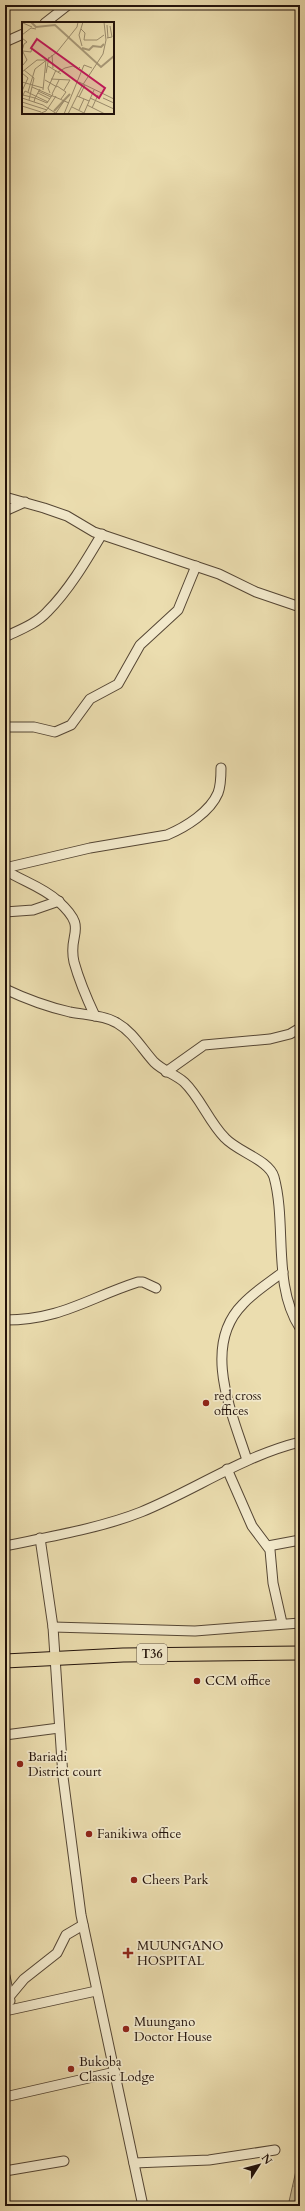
<svg xmlns="http://www.w3.org/2000/svg" width="305" height="2211" font-family="Cardo,serif">
<style>
.forest{fill:url(#forest-firs);stroke:#76674f}
.lines{fill:none;stroke-linecap:round;stroke-linejoin:round}
.minor-casing{stroke:#554634;stroke-width:11}
.highway-casing{stroke:#23130b;stroke-width:15}
.minor{stroke:#f2e9cb;stroke-width:9}
.highway{stroke:#ebddaf;stroke-width:13}
.poi-dot{fill:#8f2418;stroke:#f2e9cb;stroke-width:1.5}
.labels{text-anchor:middle;dominant-baseline:central;stroke-width:3.5;stroke-linejoin:round;paint-order:stroke}
.shield{fill:#f2e9cb;stroke:#615345;stroke-width:1}
.shield-label{font-size:12px;font-weight:bold;fill:#23130b}
.poi-label{font-size:13px;fill:#23130b;stroke:#f2e9cb;text-anchor:start}
.inset-river{fill:none;stroke:#a79877;stroke-width:2}
.inset-road{fill:none;stroke:#9b8c6d;stroke-width:1}
.view{fill:#c2185b;fill-opacity:0.15;stroke:#c2185b;stroke-width:2}
.inset-edge{fill:none;stroke:#23130b;stroke-width:2}
</style>
<defs>
<pattern id="forest-firs" width="22" height="20" patternUnits="userSpaceOnUse"><rect width="22" height="20" fill="#c9bb93"/><path d="M5 1l3.5 6h-7zM16 11l3.5 6h-7z" fill="#aca07d"/></pattern>
</defs>
<rect width="100%" height="100%" fill="#ebddaf"/>
<filter id="stains"><feTurbulence type="fractalNoise" baseFrequency=".005" numOctaves="4"/><feColorMatrix values="0 0 0 0 .2 0 0 0 0 .09 0 0 0 0 .02 0 0 0 .5 -.17"/></filter>
<radialGradient id="worn" r=".72"><stop offset=".6" stop-color="#630" stop-opacity="0"/><stop offset="1" stop-color="#630" stop-opacity=".3"/></radialGradient>
<path class="forest" d="M300,2153V2206H288Z"/>
<g class="lines">
<g class="minor-casing">
<g id="minor">
<path d="M45,23L68,5"/>
<path d="M5,42L23,34"/>
<path d="M5,497L44,508L67,516L94,532L219,574L256,592L300,607"/>
<path d="M5,511L25,502"/>
<path d="M5,637C19,630 36,624 47,612C69,590 86,561 102,534"/>
<path d="M5,727H34L55,732L71,725L90,699L118,684L140,645L178,610L196,566"/>
<path d="M5,868L90,848L167,835C186,827 210,812 218,793C221,785 221,776 221,768"/>
<path d="M5,870C22,881 43,887 58,901C90,930 67,932 74,962C79,980 87,999 95,1016"/>
<path d="M5,912L33,910L59,901"/>
<path d="M5,989C26,999 48,1007 70,1012C85,1015 104,1015 117,1023C133,1032 142,1049 154,1062C163,1071 175,1074 184,1082C200,1097 209,1122 225,1138C238,1152 269,1160 274,1177C287,1224 272,1285 300,1328"/>
<path d="M166,1072L204,1045L270,1039L290,1034L300,1028"/>
<path d="M5,1320C61,1320 88,1298 138,1282H143L156,1288"/>
<path d="M247,1460C232,1413 201,1346 243,1304C254,1292 270,1282 283,1272"/>
<path d="M227,1469L252,1526L270,1550L273,1583L282,1623"/>
<path d="M40,1538L53,1627L63,1777L81,1915L143,2206"/>
<path d="M5,1546C48,1537 101,1528 141,1512C195,1490 243,1456 300,1442"/>
<path d="M268,1546L300,1540"/>
<path d="M53,1627L195,1631L300,1623"/>
<path d="M5,1735L59,1728"/>
<path d="M5,1976L10,2001"/>
<path d="M9,1997L24,1979L57,1953L66,1935L83,1925"/>
<path d="M5,2011L96,1991"/>
<path d="M5,2097L115,2072"/>
<path d="M134,2163L209,2160L275,2150"/>
<path d="M5,2171L64,2161"/>
</g>
</g>
<g class="highway-casing">
<path id="highway" d="M5,1661L123,1655L300,1653"/>
</g>
<use href="#minor" class="minor"/>
<use href="#highway" class="highway"/>
</g>
<g class="poi-dot">
<circle cx="206" cy="1403" r="4"/>
<circle cx="197" cy="1681" r="4"/>
<circle cx="20" cy="1764" r="4"/>
<circle cx="89" cy="1834" r="4"/>
<circle cx="134" cy="1880" r="4"/>
<path d="M126 1947h4v4h4v4h-4v4h-4v-4h-4v-4h4z"/>
<circle cx="126" cy="2029" r="4"/>
<circle cx="71" cy="2069" r="4"/>
</g>
<g class="labels">
<rect class="shield" x="137" y="1644" width="30" height="20" rx="3"/>
<g class="shield-label">
<text x="152" y="1654">T36</text>
</g>
<g class="poi-label">
<text x="214" y="1396">red cross<tspan x="214" dy="15">offices</tspan></text>
<text x="205" y="1681">CCM office</text>
<text x="28" y="1757">Bariadi<tspan x="28" dy="15">District court</tspan></text>
<text x="97" y="1834">Fanikiwa office</text>
<text x="142" y="1880">Cheers Park</text>
<text x="137" y="1946">MUUNGANO<tspan x="137" dy="15">HOSPITAL</tspan></text>
<text x="134" y="2022">Muungano<tspan x="134" dy="15">Doctor House</tspan></text>
<text x="79" y="2062">Bukoba<tspan x="79" dy="15">Classic Lodge</tspan></text>
</g>
</g>
<g transform="translate(22 22)">
<rect width="92" height="92" fill="#ebddaf"/>
<path class="inset-river" d="M9,0L14,5L33,3L79,45L92,34M60,26L67,28L71,24L79,25L82,22M32,89L48,72"/>
<path class="inset-road" d="M0,3L1,1L10,5M85,3L86,16M59,7L63,11L62,18H75L82,13M0,13L9,6L14,7M0,16L5,20L2,22L0,29M85,16L90,15L88,4M60,24L57,13L61,0M0,28L5,38L1,43M1,29L9,30L10,24M30,33L31,46M26,44L39,52M2,48L12,56L7,78M0,50L15,38H23M36,50L43,46L51,44L56,47L58,45M0,51L6,56L0,69M24,51L27,35M29,57L48,58L42,68M23,58L35,65M0,60L21,66M57,60L92,77M35,64L44,70L39,77M10,65L47,81M21,68L24,38M16,69L29,75M6,70L13,47L35,30L55,5L56,0M16,71L28,77M28,71L26,66L34,48M30,72L37,58M1,73L13,76L18,67M55,74L67,79M0,75L3,69L26,80M57,75L63,63M0,76L21,83L35,92M68,76L92,87M81,76L92,81M0,80L25,88M12,80L13,76L25,81L31,72M65,83L83,92M0,84L19,90M50,85L64,92M70,86L76,73M57,88L62,77M34,91L42,79M62,91L72,68M17,92L24,89L34,74M42,92L62,43L70,46M46,92L60,64L81,32L84,18L82,0"/>
<path class="view" d="M15,17L83,66L77,76L9,26Z"/>
<rect width="92" height="92" class="inset-edge"/>
</g>
<rect width="305" height="2211" fill="none" stroke="#ebddaf" stroke-width="20"/>
<rect x="6" y="6" width="293" height="2199" fill="none" stroke="#23130b" stroke-width="2"/>
<rect x="10" y="10" width="285" height="2191" fill="none" stroke="#23130b"/>
<g transform="translate(259 2165) rotate(54)" stroke="#f2e9cb" stroke-width="3" paint-order="stroke">
<path d="M0-3L7 15L0 10L-7 15Z" fill="#23130b"/>
<text y="-6" font-size="11" font-weight="bold" text-anchor="middle" fill="#23130b">N</text>
</g>
<rect width="100%" height="100%" filter="url(#stains)"/>
<rect width="100%" height="100%" fill="url(#worn)"/>
</svg>
